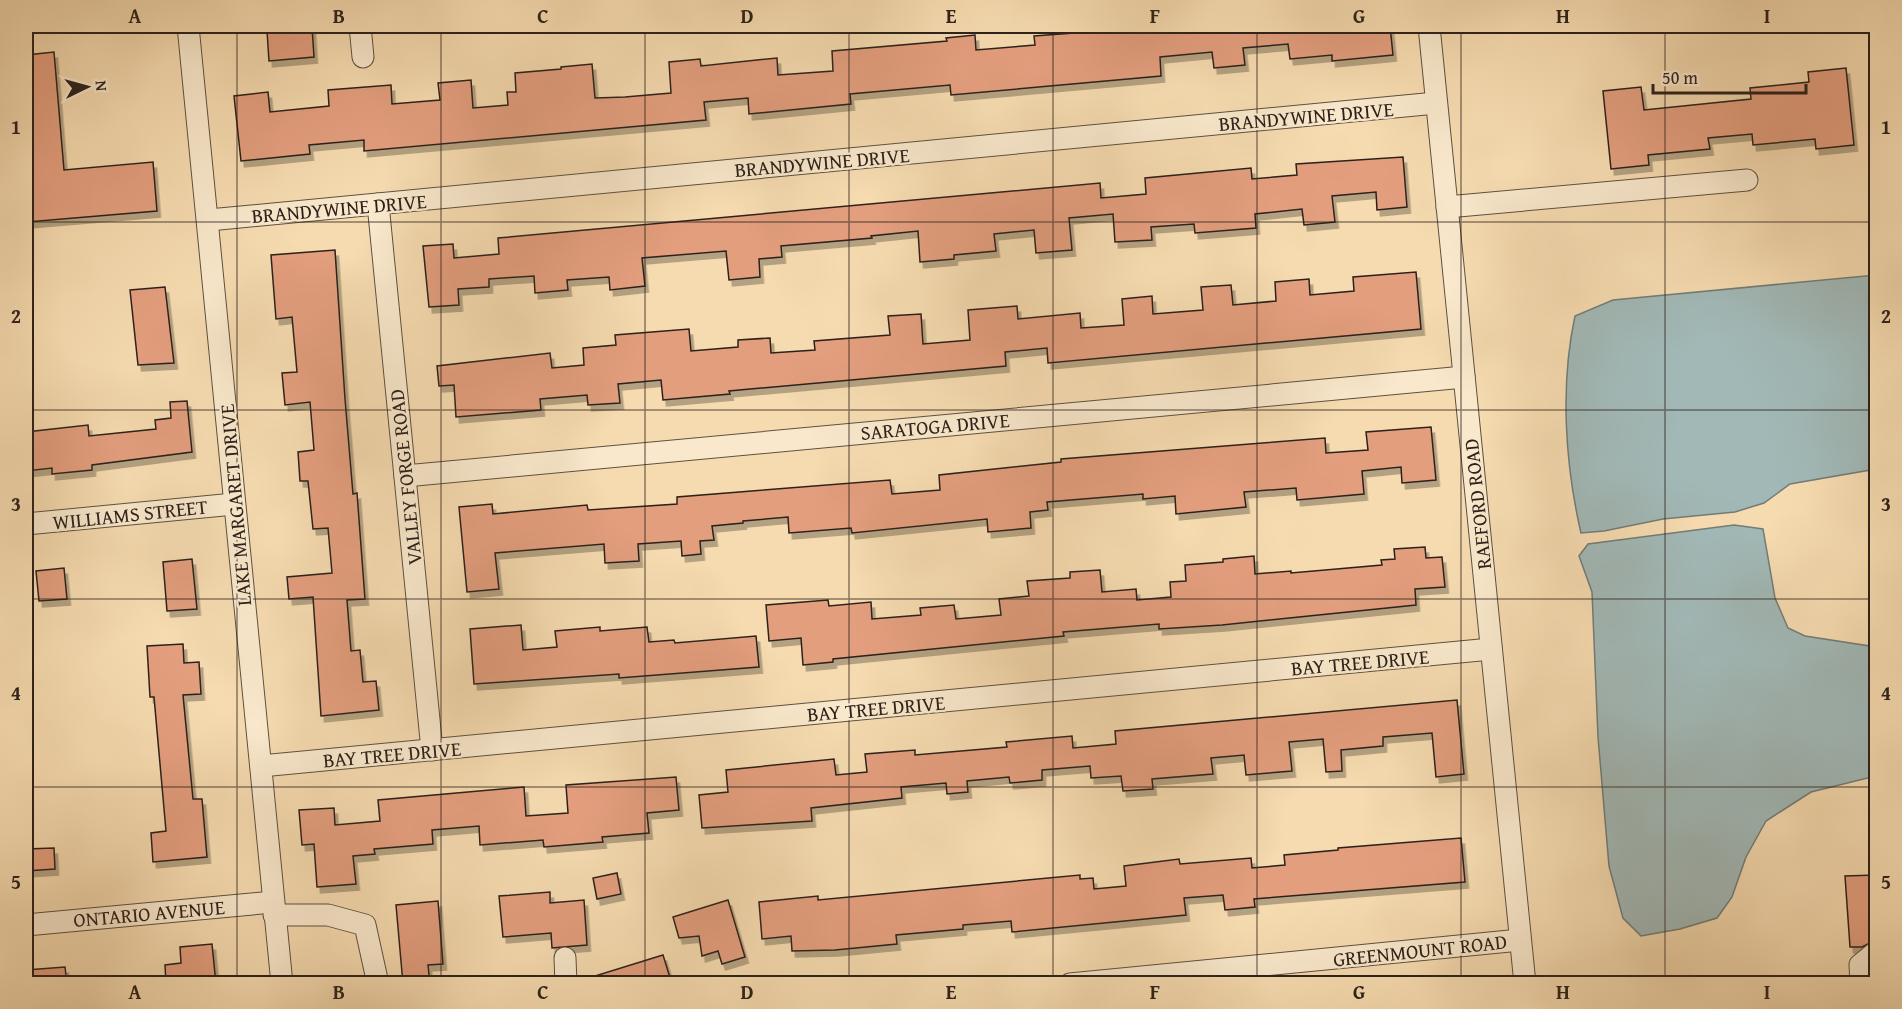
<svg xmlns="http://www.w3.org/2000/svg" width="1902" height="1009" font-family="'Gentium Book Plus',serif">
<style>
.water{fill:#a1b8b6;stroke:#727c78;stroke-width:1.5}
.building{fill:#e39e7e;stroke:#2c211b;stroke-width:1.5;filter:url(#shadow)}
.lines{fill:none;stroke-linecap:round;stroke-linejoin:round}
.minor-casing{stroke:#5e5040;stroke-width:23}
.minor{stroke:#f9e8cc;stroke-width:21}
.grid{fill:none;stroke:#2c211b;stroke-width:1.5;stroke-opacity:0.55}
.labels{text-anchor:middle;dominant-baseline:central;stroke-width:4.5;stroke-linejoin:round;paint-order:stroke}
.street-label{font-size:20px;fill:#2c211b;stroke:#f9e8cc}
.neatline{fill:none;stroke:#2c211b;stroke-width:2}
.grid-label{font-size:20px;text-anchor:middle;font-weight:bold;fill:#2c211b}
</style>
<defs>
<filter id="shadow"><feDropShadow dx="3.5" dy="6" stdDeviation="0" flood-color="#0004"/></filter>
</defs>
<rect width="100%" height="100%" fill="#f6dbb0"/>
<filter id="stains"><feTurbulence type="fractalNoise" baseFrequency=".00333" numOctaves="4"/><feColorMatrix values="0 0 0 0 .2 0 0 0 0 .09 0 0 0 0 .02 0 0 0 .5 -.17"/></filter>
<radialGradient id="worn" r=".72"><stop offset=".6" stop-color="#630" stop-opacity="0"/><stop offset="1" stop-color="#630" stop-opacity=".3"/></radialGradient>
<g class="water">
<path d="M1876,275V469L1790,484L1764,503L1735,512L1663,519L1604,531L1581,533C1565,464 1560,385 1575,316L1613,300Z"/>
<path d="M1734,525L1763,529L1775,598L1788,628L1805,636L1876,647V776L1811,792L1766,821L1746,857L1732,897L1717,918L1680,929L1641,936L1623,918L1609,866L1598,737L1592,592L1579,556L1588,544Z"/>
</g>
<g class="building">
<path d="M1169,26H1390L1393,55L1332,61V55L1290,59L1288,44L1243,48L1245,65L1214,68L1212,52L1160,57L1161,76L951,95L950,85L850,94L851,104L749,114L748,98L704,102L706,120L364,151V140L309,145L310,154L241,161L234,96L268,92L270,112L329,106L328,90L391,85L392,104L440,100L438,83L471,80L473,108L508,105L507,92H516L515,73L561,69V67L592,64L595,98L625,97L671,93L669,62L700,59L701,66L777,58L778,75L833,71L832,51L947,41L946,38L975,35L976,50L1035,45L1034,36Z"/>
<path d="M312,27L314,57L269,61L267,31Z"/>
<path d="M54,52L64,170L153,162L157,211L27,222L26,55Z"/>
<path d="M1846,68L1854,145L1816,149L1815,139L1753,145L1752,134L1708,138L1710,149L1648,155L1649,165L1611,169L1603,91L1641,87L1644,110L1751,99L1750,88L1809,82L1808,72Z"/>
<path d="M1403,157L1407,207L1377,210L1376,192L1332,196L1335,222L1304,225L1302,209L1255,214L1256,228L1195,233L1194,224L1151,227L1152,240L1115,242L1113,214L1069,218L1072,250L1036,253L1034,230L994,234L996,251L954,255V259L920,262L918,231L871,236L872,238L781,246L782,257L759,259L760,277L729,280L726,251L642,258L645,286L610,290L609,277L567,280L568,290L535,293L534,276L489,279V287L458,289L459,305L429,307L423,246L453,244L454,258L499,254L498,238L1100,183L1101,198L1146,194L1145,178L1251,168L1252,179L1297,175L1296,164Z"/>
<path d="M335,250L345,399L353,494L357,493L365,599L347,600L351,651L360,650L363,682L376,681L379,710L321,716L313,597L289,599L287,577L332,573L328,528L313,529L308,481H300L298,452L314,450L310,402L285,405L282,373L297,372L292,317L276,319L271,255Z"/>
<path d="M1416,272L1421,329L1048,363L1047,348L1005,352L1006,366L729,391L730,394L663,400L661,380L618,384L620,403L588,405L587,395L540,399L541,410L456,417L454,385L439,386L437,366L550,353L552,368L584,365L583,348L616,345L615,335L689,329L691,351L738,347V340L770,338L771,353L815,350L814,341L890,335L888,316L921,314L923,344L970,340L968,310L1017,306L1018,319L1080,313L1081,328L1124,325L1122,299L1152,296L1153,314L1203,310L1201,287L1231,285L1233,305L1276,301L1275,282L1309,279L1310,295L1354,291L1353,277Z"/>
<path d="M165,287L174,363L138,365L130,290Z"/>
<path d="M187,401L192,452L92,465V470L52,474V468L26,471V432L88,425L89,436L156,429L155,420L171,418L170,402Z"/>
<path d="M1431,427L1436,480L1402,483L1401,467L1362,471L1364,494L1297,500L1296,488L1244,492L1246,507L1176,514L1175,496L1143,499V494L1047,502L1048,510L1030,512L1031,528L988,532L987,519L852,533L851,528L789,533L788,517L743,521V523L712,526L714,540L700,541L701,554L682,556L681,541L638,544L639,561L605,563L604,544L495,553L499,589L467,592L459,507L492,504L493,514L587,505L588,510L677,504V497L890,480L892,494L940,490L939,475L1061,462V459L1325,438L1326,453L1368,450L1366,432Z"/>
<path d="M1425,547L1426,558L1442,557L1445,587L1415,589L1416,605L1222,625L1159,629V624L1063,632L1064,636L833,659V662L803,665L801,638L769,641L766,605L828,600L829,606L871,602L872,619L921,615L920,608L954,605L956,619L1001,615L999,599L1029,596L1027,581L1070,578V572L1100,570L1102,592L1136,589L1137,600L1171,597L1170,582L1186,581L1185,565L1223,562V559L1254,556L1255,574L1291,571V573L1382,565L1381,560L1395,559L1394,549Z"/>
<path d="M192,559L197,609L167,611L163,562Z"/>
<path d="M64,568L67,599L39,601L36,571Z"/>
<path d="M521,625L523,650L557,647L555,631L600,627V631L647,627L649,642L674,640L675,643L756,636L759,667L619,678V674L474,684L470,629Z"/>
<path d="M183,644L184,663L199,662L201,694L183,695L193,799H202L207,857L153,862L151,833L166,831L154,697H150L147,646Z"/>
<path d="M1457,700L1464,774L1436,777L1432,733L1383,737V746L1341,750L1342,771L1326,772L1323,739L1289,742L1292,771L1246,775L1244,755L1211,758L1213,774L1152,779L1153,789L1123,791L1121,776L1091,778L1090,766L1042,770V780L1010,783L1009,777L967,781L968,792L947,794L946,783L901,787L902,798L811,808L812,821L702,828L699,795L728,792L726,770L834,759L836,775L867,772L865,754L915,750V755L1007,747L1006,742L1072,736L1073,748L1116,744L1115,731Z"/>
<path d="M676,777L679,810L647,813L649,833L602,837L603,842L544,847L543,840L480,845L479,826L432,830L433,844L374,849L375,854L353,856L356,884L317,887L314,844L302,845L299,810L334,808L335,825L380,821L378,800L524,787L526,816L568,813L566,785Z"/>
<path d="M1461,838L1465,882L1254,899L1255,907L1225,910L1223,895L1184,898L1186,915L1012,932L1011,921L963,925V929L896,935L897,944L835,950L792,951L791,936L762,939L759,902L818,896V900L1080,875V879L1093,878L1094,889L1126,886L1124,866L1179,859L1180,864L1251,858L1252,868L1285,865L1284,855L1338,850V848Z"/>
<path d="M54,848L55,869L26,871V849Z"/>
<path d="M617,873L621,894L597,899L593,878Z"/>
<path d="M1876,875V940L1862,947H1850L1845,876Z"/>
<path d="M550,892V903L584,900L587,945L552,948L551,933L503,937L499,896Z"/>
<path d="M728,900L745,957L722,964L718,951L702,956L699,936L679,938L673,917Z"/>
<path d="M438,901L443,964L428,965L430,984H403L396,905Z"/>
<path d="M212,944L216,984H166L165,965L181,963L180,947Z"/>
<path d="M663,955L672,984H582V980Z"/>
<path d="M65,967L67,984H26V970Z"/>
</g>
<g class="lines">
<g class="minor-casing">
<g id="minor">
<path d="M188,26L282,984"/>
<path d="M360,26L363,57"/>
<path d="M1429,26L1525,984"/>
<path d="M378,204L432,750"/>
<path d="M1447,207L1747,180"/>
<path d="M209,220L1436,103"/>
<path d="M405,476L1464,377"/>
<path d="M26,524L234,504"/>
<path d="M261,766L1491,649"/>
<path d="M274,915H328L365,925L378,984"/>
<path d="M26,925L273,902"/>
<path d="M565,958L566,984"/>
<path d="M1070,984L1520,940"/>
<path d="M1861,984L1860,965L1876,952"/>
</g>
</g>
<use href="#minor" class="minor"/>
</g>
<path class="grid" d="M237,26V984M441,26V984M645,26V984M849,26V984M1053,26V984M1257,26V984M1461,26V984M1665,26V984M26,222H1876M26,410H1876M26,599H1876M26,787H1876"/>
<g class="labels">
<g class="street-label">
<text transform="translate(1306 116) rotate(-5)">BRANDYWINE DRIVE</text>
<text transform="translate(822 162) rotate(-5)">BRANDYWINE DRIVE</text>
<text transform="translate(339 208) rotate(-5)">BRANDYWINE DRIVE</text>
<text transform="translate(935 426) rotate(-5)">SARATOGA DRIVE</text>
<text transform="translate(405 477) rotate(-96)">VALLEY FORGE ROAD</text>
<text transform="translate(1477 504) rotate(-96)">RAEFORD ROAD</text>
<text transform="translate(235 505) rotate(-95)">LAKE MARGARET DRIVE</text>
<text transform="translate(130 514) rotate(-6)">WILLIAMS STREET</text>
<text transform="translate(1360 662) rotate(-5)">BAY TREE DRIVE</text>
<text transform="translate(876 708) rotate(-5)">BAY TREE DRIVE</text>
<text transform="translate(392 754) rotate(-5)">BAY TREE DRIVE</text>
<text transform="translate(149 913) rotate(-5)">ONTARIO AVENUE</text>
<text transform="translate(1420 950) rotate(-6)">GREENMOUNT ROAD</text>
</g>
</g>
<rect width="1902" height="1009" fill="none" stroke="#f6dbb0" stroke-width="66"/>
<g transform="translate(87 87) rotate(85)" stroke="#f9e8cc" stroke-width="4.5" paint-order="stroke">
<path d="M0-4.5L10 22L0 15L-10 22Z" fill="#2c211b"/>
<text y="-9" font-size="16" font-weight="bold" text-anchor="middle" fill="#2c211b">N</text>
</g>
<path d="M1653 84v9h153v-9" fill="none" stroke="#2c211b" stroke-width="3"/>
<text x="1662" y="84" font-size="18" fill="#2c211b" stroke="#f9e8cc" stroke-width="4.5" paint-order="stroke">50 m</text>
<rect x="33" y="33" width="1836" height="943" class="neatline"/>
<g class="grid-label">
<text x="135" y="23">A</text>
<text x="339" y="23">B</text>
<text x="543" y="23">C</text>
<text x="747" y="23">D</text>
<text x="951" y="23">E</text>
<text x="1155" y="23">F</text>
<text x="1359" y="23">G</text>
<text x="1563" y="23">H</text>
<text x="1767" y="23">I</text>
<text x="16" y="134">1</text>
<text x="1886" y="134">1</text>
<text x="16" y="323">2</text>
<text x="1886" y="323">2</text>
<text x="16" y="511">3</text>
<text x="1886" y="511">3</text>
<text x="16" y="700">4</text>
<text x="1886" y="700">4</text>
<text x="16" y="889">5</text>
<text x="1886" y="889">5</text>
<text x="135" y="999">A</text>
<text x="339" y="999">B</text>
<text x="543" y="999">C</text>
<text x="747" y="999">D</text>
<text x="951" y="999">E</text>
<text x="1155" y="999">F</text>
<text x="1359" y="999">G</text>
<text x="1563" y="999">H</text>
<text x="1767" y="999">I</text>
</g>
<rect width="100%" height="100%" filter="url(#stains)"/>
<rect width="100%" height="100%" fill="url(#worn)"/>
</svg>
